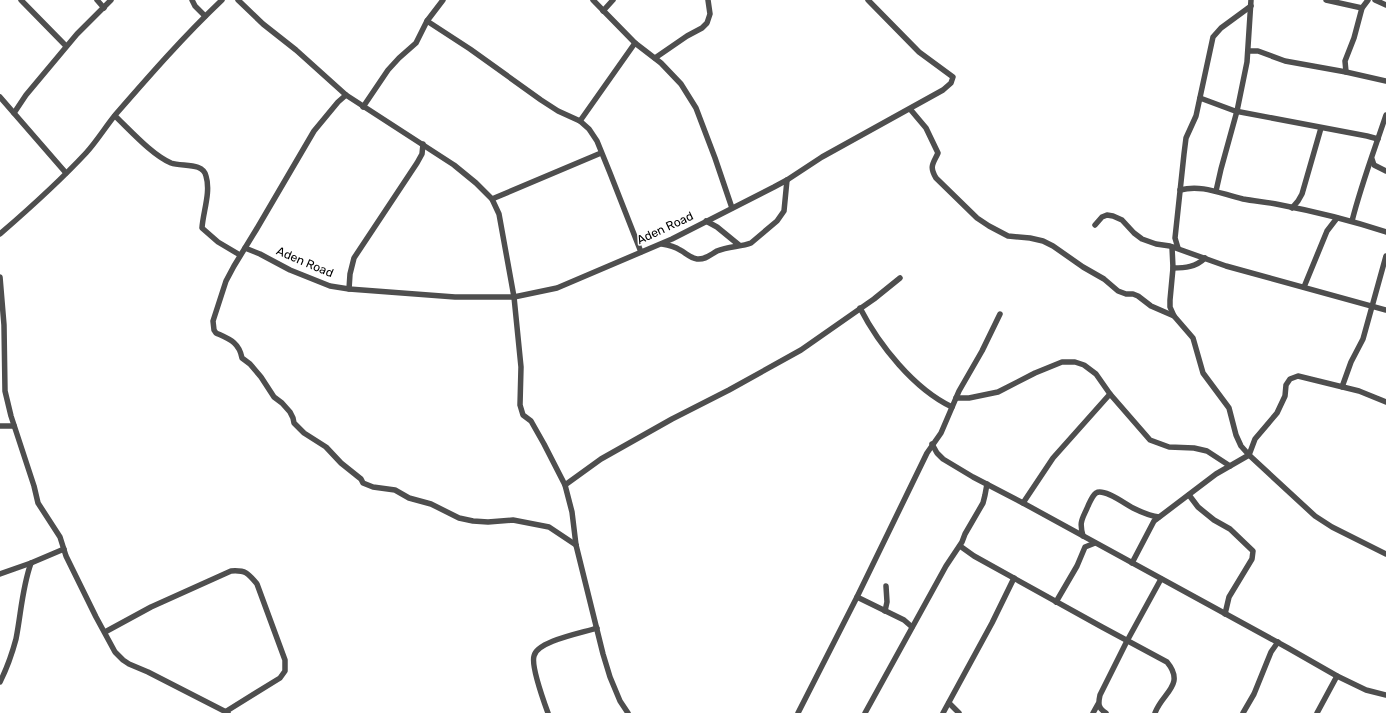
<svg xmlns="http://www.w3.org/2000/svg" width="1386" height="713" font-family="Rubik,sans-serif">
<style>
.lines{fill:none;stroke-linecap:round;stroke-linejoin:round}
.minor{stroke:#4e4e4e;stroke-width:5.5}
.labels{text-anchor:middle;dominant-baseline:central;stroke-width:3;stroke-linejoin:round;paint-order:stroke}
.street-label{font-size:12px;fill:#000;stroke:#fff}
</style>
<rect width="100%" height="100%" fill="#fff"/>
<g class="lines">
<g class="minor">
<path d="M21,0L66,46"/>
<path d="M97,0L104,8"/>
<path d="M192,0L195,6L205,16"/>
<path d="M238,0L263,24L296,50L346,95L454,165L476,183L492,199L499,214L514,297L521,367L520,405L523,415L531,421L544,444L565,485L572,512L576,545L603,654L610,677L620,701L628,713"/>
<path d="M593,0L635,43L661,63L681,84L696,108L715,158L732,208"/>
<path d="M1326,0L1362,8"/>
<path d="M1375,0L1386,5"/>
<path d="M603,11L613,0"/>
<path d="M427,21L470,49L541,100L558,111L580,121L589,129L597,141L610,173L641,252"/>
<path d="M1248,51H1258L1285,61L1346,72L1386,81"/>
<path d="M655,58L687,36L702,28L707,23L710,14L708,0"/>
<path d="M1346,72L1345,61L1354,38L1362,8L1368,0"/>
<path d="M346,95L338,102L314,131L256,230L234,266L226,281L213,321L214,330L216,333C229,339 239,342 242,358L250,364L261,377L274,397L282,403L290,412L293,418L294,423L304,433L326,447L341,463L361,479L363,483L373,487L395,490L409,498L431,504L459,518L473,521L488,522L513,520L549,527L576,545"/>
<path d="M0,97L66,173"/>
<path d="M1200,98L1235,111L1367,136L1378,139"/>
<path d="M363,107L388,70L399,58L416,43L427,21L443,0"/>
<path d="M910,109L926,128L938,153C933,164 929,166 936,178L977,218L989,226L1008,236L1030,238L1043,241L1053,246L1083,267L1104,279L1118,291L1126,294H1133L1138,296L1151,306L1174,316L1193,338L1203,373L1229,408L1236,435L1241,446L1249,455L1315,516L1332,527L1386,554"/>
<path d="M14,113L26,95L77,34L111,0"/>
<path d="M115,116C130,130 152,155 171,163C182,167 203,162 206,176C211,192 203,212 202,228L218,242L240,255"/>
<path d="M580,121L635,43"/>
<path d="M1372,159L1374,165L1386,171"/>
<path d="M1180,190C1202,184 1221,194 1243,199C1254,201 1265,202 1276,204C1313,211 1350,220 1386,232"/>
<path d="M1216,191L1221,169L1237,111L1247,62L1251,0"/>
<path d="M492,199L601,153"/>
<path d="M1292,208L1298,201L1302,194L1321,128"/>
<path d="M706,221L717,227L739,245"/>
<path d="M1352,221C1361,185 1374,151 1386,115"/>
<path d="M1095,225L1102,217L1107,215L1113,216L1122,220L1134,233L1142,239L1156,244L1170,246L1226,266L1386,310"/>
<path d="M0,234C30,208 59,182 86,153C97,141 106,126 116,114C150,75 184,36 222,0"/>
<path d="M662,244C669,245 674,246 680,250C686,253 690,258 697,259C705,260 710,255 717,251C728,246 741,247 751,243L777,221L784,211L787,180"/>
<path d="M1172,247L1173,268L1170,300V307L1174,316"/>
<path d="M245,248L260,254L290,270L330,286L349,289L455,297H514L557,288L672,239L774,187L787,180L822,157L943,90L951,83L953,77L919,52L868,0"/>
<path d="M1178,248L1175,238L1184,154L1186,138L1196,116L1213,37L1221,28L1251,6"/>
<path d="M1173,268C1185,268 1196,267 1205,258"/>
<path d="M0,277L4,325L5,391L11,416L34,486L38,503L60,537L66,556L96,617L115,652L123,660L129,664L148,672L228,713"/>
<path d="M1304,287L1327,231L1337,218"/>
<path d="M349,289L350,274L354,258L417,163L422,154L423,144"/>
<path d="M860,308C879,345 914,389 952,407"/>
<path d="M1342,387L1351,362L1363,339L1386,256"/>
<path d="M956,398H969L998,392L1035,373L1062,362H1075L1084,365L1096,374L1110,394L1150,440L1169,447L1194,448L1207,451L1230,466"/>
<path d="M0,426H14"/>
<path d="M932,444L937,453L943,459L973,477L1023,503L1288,648L1337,676L1366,690L1386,695"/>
<path d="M565,485L601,459L672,419L729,390L801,350L874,299L900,278"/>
<path d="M1189,495L1198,507L1214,520L1230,529L1253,551L1252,559L1229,597L1225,614"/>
<path d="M1023,503L1053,458L1110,394"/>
<path d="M1083,536C1079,521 1082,520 1088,506C1090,502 1092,496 1096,493C1104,488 1125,504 1133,508C1139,511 1151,516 1159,517"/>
<path d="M960,546L974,556L1102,627L1167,662C1186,685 1162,693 1155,713"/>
<path d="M1132,563L1154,521L1216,474L1249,455L1255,439L1277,413L1285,396L1286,385L1290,379L1298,376L1359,391L1386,402"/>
<path d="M0,574L31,563L64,549"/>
<path d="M857,597L904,620L912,627"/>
<path d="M1056,602L1077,566L1085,547L1095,543"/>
<path d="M885,611L887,602L886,586"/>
<path d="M105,632L151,607L231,571C246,570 248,573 257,584L285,660V671L280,678L225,712"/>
<path d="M0,682C7,668 12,654 16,639C21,614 22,588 31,563"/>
<path d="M949,703L959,713"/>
<path d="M548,713C544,702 531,666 534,656C537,641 582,633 597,628"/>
<path d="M798,713L857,597L927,453L941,433L959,391L982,351L1000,314"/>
<path d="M865,713L946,566L962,542L965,534L983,503L985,495L987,484"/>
<path d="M943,713L992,623L1014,578"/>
<path d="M1093,713L1098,704"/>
<path d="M1106,713C1098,708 1098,704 1100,695L1127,641L1161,579"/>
<path d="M1243,713L1254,694L1271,652L1278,642"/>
<path d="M1317,713L1337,676"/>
</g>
</g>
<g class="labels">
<g class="street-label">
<text transform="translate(665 228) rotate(-25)">Aden Road</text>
<text transform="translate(305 262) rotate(23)">Aden Road</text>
</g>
</g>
</svg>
